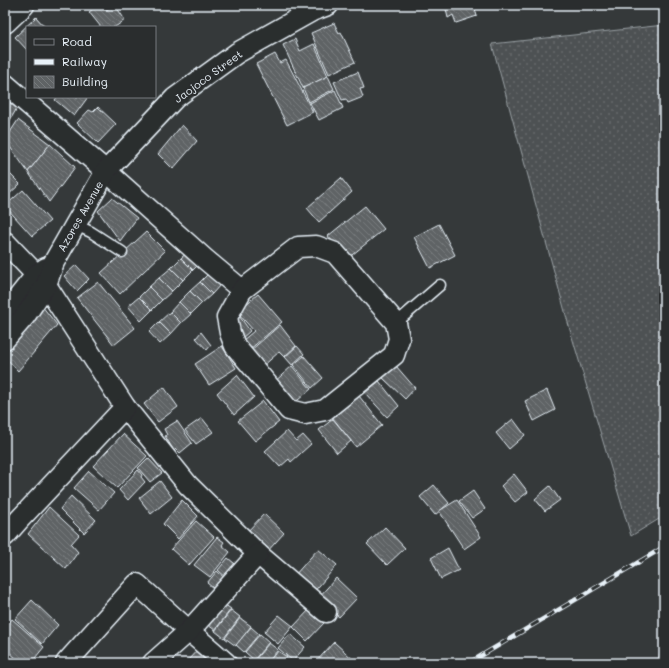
<svg xmlns="http://www.w3.org/2000/svg" width="669" height="668" font-family="Mali,sans-serif">
<style>
.grass{fill:url(#grass-dots);stroke:#9aa1a5}
.building{fill:url(#building-back-hatch);stroke:#e8f1f8}
.lines{fill:none;stroke-linecap:round;stroke-linejoin:round}
.service-casing{stroke:#e8f1f8;stroke-width:13}
.minor-casing{stroke:#e8f1f8;stroke-width:23}
.tertiary-casing{stroke:#e8f1f8;stroke-width:25}
.service{stroke:#2a2d2e;stroke-width:10}
.minor{stroke:#2a2d2e;stroke-width:20}
.tertiary{stroke:#2a2d2e;stroke-width:22}
.rail-casing{stroke:#e8f1f8;stroke-width:4.5}
.rail{stroke:#2a2d2e;stroke-width:3;stroke-dasharray:9;stroke-linecap:butt}
.labels{text-anchor:middle;dominant-baseline:central;stroke-width:4;stroke-linejoin:round;paint-order:stroke}
.street-label{font-size:11px;fill:#e8f1f8;stroke:#2a2d2e}
</style>
<defs>
<pattern id="grass-dots" width="8" height="8" patternUnits="userSpaceOnUse"><rect width="8" height="8" fill="#4d5152"/><path d="M2 2h.1M6 6h.1" fill="none" stroke="#676a6c" stroke-width="1.8" stroke-linecap="round"/></pattern>
<pattern id="building-back-hatch" width="6" height="6" patternUnits="userSpaceOnUse"><rect width="6" height="6" fill="#5f6365"/><path d="M-1 5l2 2M0 0l6 6M5-1l2 2" fill="none" stroke="#767a7c"/></pattern>
</defs>
<rect width="100%" height="100%" fill="#35393a"/>
<filter id="ink" filterUnits="userSpaceOnUse"><feTurbulence type="fractalNoise" baseFrequency=".025" numOctaves="2"/><feDisplacementMap in="SourceGraphic" scale="8" xChannelSelector="R" yChannelSelector="G"/><feConvolveMatrix kernelMatrix="1 2 1 2 8 2 1 2 1" color-interpolation-filters="sRGB"/></filter>
<g filter="url(#ink)">
<path class="grass" d="M664,25V516L631,536L570,330L492,44Z"/>
<g class="building">
<path d="M98,5H103L107,10L113,5H115L125,20L115,27H101L89,12Z"/>
<path d="M445,5H474L477,16L456,23L453,15L448,18Z"/>
<path d="M36,17L45,27H27V50L15,37Z"/>
<path d="M334,23L339,33L341,32L355,62L329,74L311,33Z"/>
<path d="M295,39L300,51L314,44L328,76L303,88L283,45Z"/>
<path d="M275,54L280,63L286,60L313,112L287,125L256,64Z"/>
<path d="M358,72L364,88L360,89L363,97L348,103L346,99L342,100L334,82Z"/>
<path d="M328,76L334,89L309,102L303,88Z"/>
<path d="M335,90L343,108L319,120L310,103Z"/>
<path d="M57,97H88L74,116L55,100Z"/>
<path d="M5,98L17,108L5,129Z"/>
<path d="M98,107L116,124L98,143L77,123L89,110L93,112Z"/>
<path d="M18,120L50,144L28,172L5,140Z"/>
<path d="M182,125L197,141L173,169L158,154Z"/>
<path d="M50,144L75,167L49,202L28,172Z"/>
<path d="M5,169L20,184L5,198Z"/>
<path d="M341,178L352,192L319,222L307,208Z"/>
<path d="M23,190L50,221L32,236L5,206Z"/>
<path d="M112,198L137,218L120,241L98,211Z"/>
<path d="M365,206L384,229L347,259L328,236Z"/>
<path d="M439,224L455,255L430,268L414,237Z"/>
<path d="M146,232L165,251L120,294L101,273Z"/>
<path d="M190,250L202,261L193,270L181,258Z"/>
<path d="M181,258L193,270L183,280L171,268Z"/>
<path d="M76,265L89,279L77,291L64,276Z"/>
<path d="M171,268L183,280L172,291L159,278Z"/>
<path d="M210,272L221,284L212,294L200,282Z"/>
<path d="M159,278L172,291L162,300L149,287Z"/>
<path d="M98,282L135,328L114,345L77,298Z"/>
<path d="M200,282L212,294L202,303L190,291Z"/>
<path d="M149,287L162,300L152,310L139,297Z"/>
<path d="M190,291L202,303L191,314L179,302Z"/>
<path d="M258,294L282,322L249,350L242,341L254,331L237,312Z"/>
<path d="M139,297L152,310L141,321L128,306Z"/>
<path d="M179,302L191,314L181,323L170,312Z"/>
<path d="M42,306L57,325L18,371L5,357V349Z"/>
<path d="M170,312L181,323L171,334L159,322Z"/>
<path d="M240,317L250,331L241,339L230,326Z"/>
<path d="M159,322L171,334L160,344L149,332Z"/>
<path d="M280,325L296,346L284,357L279,352L262,367L250,351Z"/>
<path d="M201,332L211,345L207,350L196,338Z"/>
<path d="M222,346L236,368L209,385L195,364Z"/>
<path d="M297,346L304,354L292,365L285,357Z"/>
<path d="M304,356L323,378L312,388L293,365Z"/>
<path d="M292,366L311,389L291,406L272,384Z"/>
<path d="M396,366L415,388L405,399L383,378Z"/>
<path d="M237,375L254,397L234,415L217,393Z"/>
<path d="M379,381L399,406L387,417L365,393Z"/>
<path d="M164,387L178,407L158,422L144,404Z"/>
<path d="M547,390L555,410L534,421L525,401Z"/>
<path d="M359,396L382,425L356,447L332,417Z"/>
<path d="M263,401L279,422L255,441L238,421Z"/>
<path d="M202,418L213,432L196,444L185,430Z"/>
<path d="M333,419L351,441L337,453L319,430Z"/>
<path d="M513,419L525,435L509,449L496,433Z"/>
<path d="M177,421L192,443L180,453L176,449L174,451L165,436L167,435L164,429Z"/>
<path d="M287,431L296,441L303,435L311,444L291,462L289,459L280,467L265,451Z"/>
<path d="M123,434L147,456L117,488L93,466Z"/>
<path d="M148,458L162,473L150,482L138,468Z"/>
<path d="M138,470L142,475L141,477L145,482L128,500L119,490Z"/>
<path d="M89,471L114,493L99,510L74,488Z"/>
<path d="M514,474L528,492L515,502L501,486Z"/>
<path d="M160,481L172,497L151,514L139,498Z"/>
<path d="M434,485L449,503L435,515L420,497Z"/>
<path d="M550,486L560,500L545,511L535,499Z"/>
<path d="M473,491L485,509L472,518L459,501Z"/>
<path d="M71,496L96,520L84,533L60,509Z"/>
<path d="M182,500L198,516L178,539L163,524Z"/>
<path d="M457,500L481,537L464,549L439,511Z"/>
<path d="M49,507L79,535L71,544L78,552L66,569L28,534Z"/>
<path d="M264,514L284,533L266,553L245,534Z"/>
<path d="M196,521L214,537L189,565L171,549Z"/>
<path d="M385,527L405,548L387,565L367,544Z"/>
<path d="M217,537L224,542L222,545L230,552L210,577L194,565Z"/>
<path d="M448,548L459,570L441,579L431,558Z"/>
<path d="M318,549L337,565L313,593L294,576Z"/>
<path d="M228,558L241,569L230,581L218,570Z"/>
<path d="M217,571L229,582L219,593L207,583Z"/>
<path d="M336,578L357,598L339,617L318,598Z"/>
<path d="M32,600L58,625L42,644L15,619Z"/>
<path d="M221,602L231,609L215,630L205,623Z"/>
<path d="M310,609L324,623L307,641L293,627Z"/>
<path d="M231,610L240,617L224,638L215,631Z"/>
<path d="M279,615L293,626L278,644L264,632Z"/>
<path d="M240,618L251,626L236,646L225,638Z"/>
<path d="M12,619L44,647L31,663H21L5,648V628Z"/>
<path d="M251,627L259,634L244,652L236,645Z"/>
<path d="M260,634L269,642L254,660L245,652Z"/>
<path d="M290,634L305,647L293,661L278,648Z"/>
<path d="M334,642L357,663H315Z"/>
<path d="M269,643L278,650L267,663H257L254,661Z"/>
<path d="M663,645H664V663H658Z"/>
<path d="M200,647L210,657L205,663H191L188,660Z"/>
<path d="M278,651L287,657L282,663H269Z"/>
</g>
<g class="lines">
<g class="service-casing">
<g id="service">
<path d="M76,225L91,232L122,252"/>
<path d="M396,323L440,285"/>
</g>
</g>
<g class="minor-casing">
<g id="minor">
<path d="M5,84L106,171L206,260L242,290"/>
<path d="M5,242L46,285L125,407L188,485L258,554L326,612"/>
<path d="M316,246L335,253L396,323L399,339L394,355L325,410L305,414L289,410L235,346L230,333L227,317L242,290L298,247Z"/>
<path d="M5,314L36,275L46,268"/>
<path d="M5,339L25,316L46,285L54,262L106,171L175,98L237,53L312,11L328,5"/>
<path d="M5,536L19,520L125,407"/>
<path d="M66,663L137,584L189,631L226,663"/>
<path d="M153,663L189,631L258,554"/>
</g>
</g>
<g class="tertiary-casing">
<path id="tertiary" d="M5,22L23,5"/>
</g>
<use href="#service" class="service"/>
<use href="#minor" class="minor"/>
<use href="#tertiary" class="tertiary"/>
<g class="rail-casing">
<path id="rail" d="M469,663L664,547"/>
</g>
<use href="#rail" class="rail"/>
</g>
</g>
<g class="labels">
<g class="street-label">
<text transform="translate(208 76) rotate(-36)">Jaojoco Street</text>
<text transform="translate(80 216) rotate(-60)">Azores Avenue</text>
</g>
</g>
<rect width="669" height="668" fill="none" stroke="#2a2d2e" stroke-width="20"/>
<rect x="10" y="10" width="649" height="648" fill="none" stroke="#e8f1f8" stroke-width="1.5" filter="url(#ink)"/>
<rect x="26" y="26" width="130" height="72" fill="#2a2d2e" stroke="#767b7f"/>
<rect x="34" y="39" width="20" height="6" fill="#2a2d2e" stroke="#767b7f"/>
<text x="62" y="46" font-size="12" fill="#e8f1f8">Road</text>
<rect x="34" y="59" width="20" height="6" fill="#e8f1f8" stroke="#767b7f"/>
<text x="62" y="66" font-size="12" fill="#e8f1f8">Railway</text>
<rect x="34" y="76" width="20" height="12" fill="url(#building-back-hatch)" stroke="#767b7f"/>
<text x="62" y="86" font-size="12" fill="#e8f1f8">Building</text>
</svg>
